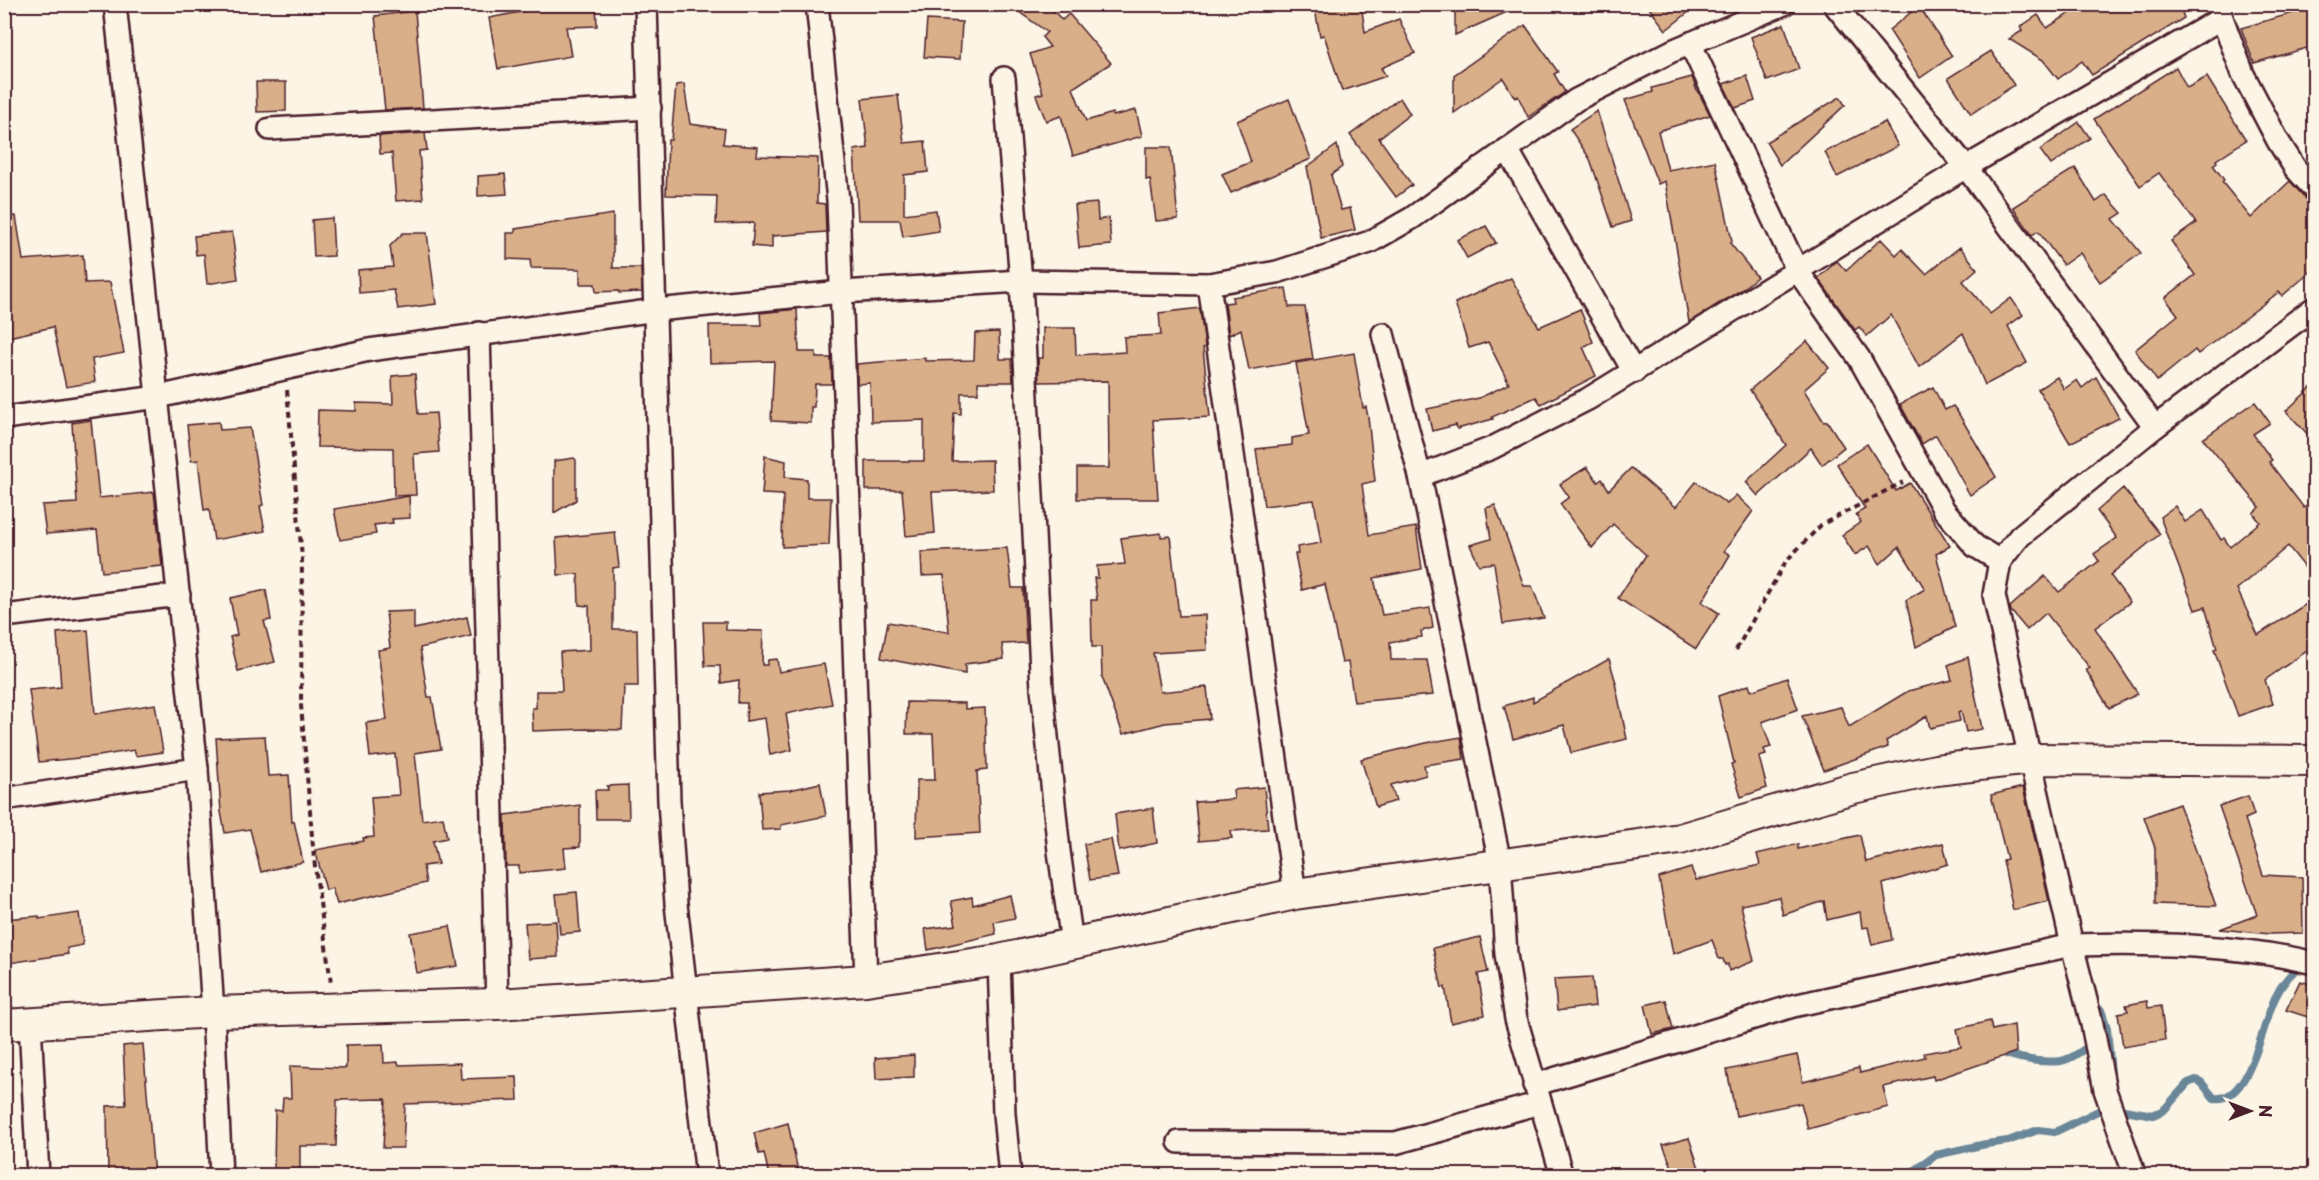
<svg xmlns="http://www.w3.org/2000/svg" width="2319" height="1180" font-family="'Playpen Sans',sans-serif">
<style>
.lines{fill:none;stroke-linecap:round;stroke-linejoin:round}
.stream{stroke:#6b8699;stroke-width:8}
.building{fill:#d9af8a;stroke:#4a1f2b;stroke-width:1.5}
.minor-casing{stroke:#4a1f2b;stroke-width:26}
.secondary-casing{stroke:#4a1f2b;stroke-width:34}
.path{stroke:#4a1f2b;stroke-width:4;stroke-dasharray:6 4.5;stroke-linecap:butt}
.minor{stroke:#fcf5e5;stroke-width:21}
.secondary{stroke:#fcf5e5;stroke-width:30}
</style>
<rect width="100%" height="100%" fill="#fcf5e5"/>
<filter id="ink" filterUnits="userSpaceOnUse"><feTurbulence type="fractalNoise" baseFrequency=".0167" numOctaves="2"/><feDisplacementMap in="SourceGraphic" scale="12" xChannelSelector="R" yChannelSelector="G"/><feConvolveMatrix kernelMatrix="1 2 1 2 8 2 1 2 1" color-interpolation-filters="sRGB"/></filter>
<g filter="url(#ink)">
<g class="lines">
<g class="stream">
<path d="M2101,1010L2107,1028L2111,1073"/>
<path d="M2000,1052C2019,1059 2040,1063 2061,1061C2081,1058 2088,1036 2108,1049"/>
<path d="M1903,1176L1917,1169L1936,1155L1986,1144L2008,1141L2038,1130L2055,1132L2098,1111L2118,1109L2153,1115L2164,1110L2188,1083L2196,1080L2201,1082L2214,1098C2251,1104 2263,1019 2276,996C2282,984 2291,972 2303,964"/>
</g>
</g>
<g class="building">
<path d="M562,4H596L597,26L566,27L571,56L498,69L489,18Z"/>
<path d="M1008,4H1047L1062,20L1069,14L1111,63L1073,88L1086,121L1113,113V116L1136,110L1142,136L1073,156L1061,116L1046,121L1036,95L1043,93L1030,54L1050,47L1042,37L1047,32Z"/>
<path d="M1314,4H1361L1365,32L1399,19L1415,53L1381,68L1386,76L1342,91L1324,35L1320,36Z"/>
<path d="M1455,4H1525L1455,35Z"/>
<path d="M1646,4H1699L1666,30Z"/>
<path d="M2084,4H2179L2184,18L2092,75L2082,61L2058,79L2043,60L2009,39L2022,31L2020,27L2038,15L2047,28Z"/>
<path d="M1919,6L1952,56L1920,78L1889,30Z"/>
<path d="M2314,7V46L2254,63L2241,28Z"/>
<path d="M415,11L423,108L385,110L375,16Z"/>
<path d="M927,20L962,22L960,59L924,57Z"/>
<path d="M1784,24L1799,69L1767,81L1751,37Z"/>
<path d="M1525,25L1558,72L1554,74L1565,92L1528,117L1518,96L1515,98L1503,78L1454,113V75Z"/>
<path d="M1991,51L2014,85L1971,114L1948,78Z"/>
<path d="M2176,67L2187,88L2207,77L2246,140L2216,160L2217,162L2213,165L2224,180L2222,182L2251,218L2290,181L2314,208V269L2282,296L2279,292L2198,354L2195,350L2157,381L2135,350L2178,315L2165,298L2195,275L2171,241L2196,223L2159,173L2140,186L2094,119Z"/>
<path d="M1747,76L1755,101L1735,108L1723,84Z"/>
<path d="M1692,77L1697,91H1698L1710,115L1658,131L1668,170L1715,161L1732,241L1730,243L1757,277L1741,290L1689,322L1665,181L1658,184L1625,100L1653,92L1652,88Z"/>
<path d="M256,82H286V111L257,112Z"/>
<path d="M684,84L690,124L725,129L723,144L758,147L757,156L818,158L817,203L825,204L826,232L772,236V248L752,246L754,223L716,224L717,196L666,195L668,140H671L676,85Z"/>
<path d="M898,95L904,143L925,141L928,172L904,175V214L936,210L939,231L903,237L900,220H858L854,150L868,148L862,99Z"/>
<path d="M1840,97L1845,105L1780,165L1766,142Z"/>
<path d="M1400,98L1410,114L1379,138L1412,185L1396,197L1350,135Z"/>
<path d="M1289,99L1311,159L1231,193L1222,174L1251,162L1237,121Z"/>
<path d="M1597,111L1631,221L1613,227L1590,159L1570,129Z"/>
<path d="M1885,122L1898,146L1837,177L1825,152Z"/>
<path d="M2079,122L2090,138L2051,165L2040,150Z"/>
<path d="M425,133L427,150L419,151L423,199L396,201L392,153L380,154L379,136Z"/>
<path d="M1337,145L1342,167L1331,175L1341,210L1350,208L1355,230L1321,238L1307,167Z"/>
<path d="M1146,147H1171L1178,219L1156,221L1150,179L1146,180Z"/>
<path d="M2075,168L2096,202L2106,195L2122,213L2113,219L2141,253L2100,282L2080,253L2063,265L2038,231L2032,235L2013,207Z"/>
<path d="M505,174L507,194L478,196V176Z"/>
<path d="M1097,203L1098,220L1109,218L1111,245L1079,248L1075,205Z"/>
<path d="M613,214V268H641L642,292L619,293V291L596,292L595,284H580V269L531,268L530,260L507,259V233H515V229Z"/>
<path d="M16,216L23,260L83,255L85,283L110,282L124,353L92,359L95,382L66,387L53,327L4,338V217Z"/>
<path d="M332,218L334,256L314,257L312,220Z"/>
<path d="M1486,226L1496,243L1467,258L1457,240Z"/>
<path d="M232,232L238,279L207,284L204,254L196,255L194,236Z"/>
<path d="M403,233H427L436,304L398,309L394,290L359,293L358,270L393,267L390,246Z"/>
<path d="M1881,239L1896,255L1902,249L1926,274L1960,247L1977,269L1963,281L1990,314L2011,298L2023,315L2008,326L2027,363L1985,385L1963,333L1919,367L1891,315L1867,336L1859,327L1855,330L1818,278L1837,261L1846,271Z"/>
<path d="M1511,278L1539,327L1580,309L1593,342L1583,347L1596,376L1541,404L1536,397L1492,417L1493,419L1457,429L1456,425L1432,431L1427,409L1479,398L1509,384L1488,342L1469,348L1455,303Z"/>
<path d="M1286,288L1289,307H1305L1313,359L1249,370L1241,329L1229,335L1225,303L1233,302L1232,297Z"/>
<path d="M1200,308L1205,347L1203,348L1210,417L1153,420L1158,499H1077V468H1109L1108,381L1039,382L1038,358H1043V328H1075L1076,355L1125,352L1124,337L1161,335L1159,313Z"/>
<path d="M797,309L799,352H816V358H831L832,384H815L814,407H811V423L771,421L774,361L710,363L709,325H761L760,313Z"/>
<path d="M999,332L1000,359H1012L1013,382H978V393H961V414L954,413L952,461L992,460L993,490L932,492L935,533L906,536L902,490H866V461H924V420L871,422L870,383L857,384V364L925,358V361L974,360L975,333Z"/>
<path d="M1807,341L1829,368L1804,390L1824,422L1827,421L1844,447L1822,465L1811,448L1758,496L1746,482L1786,445L1750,390Z"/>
<path d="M1354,353L1363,408L1366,407L1368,417L1375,481L1362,484L1369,535L1416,527L1422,569L1374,578L1382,615L1430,608L1433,628L1421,631L1422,637L1390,642L1391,660H1427L1433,695L1354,702L1348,662L1342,663L1325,584L1302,590L1295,554H1298L1297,547L1321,543L1314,500L1264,506L1256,449L1292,445V438L1309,435L1296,363Z"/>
<path d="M415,374L418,414L436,413L439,452L414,454L416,495L394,496L393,448L317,447L318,410L356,411V403L393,404L392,376Z"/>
<path d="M2057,377L2064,389L2077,380L2082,388L2096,377L2119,418L2070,443L2038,389Z"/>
<path d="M2314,385V441L2286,411Z"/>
<path d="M1933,387L1945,410L1953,406L1957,411L1996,477L1970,495L1936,435L1922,444L1900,404Z"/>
<path d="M2255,402L2270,423L2253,434L2272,460L2269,462L2304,508L2314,499V579L2288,546L2237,589L2258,635L2314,599V646L2265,680L2273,704L2238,716L2214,650L2217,649L2205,607L2195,610L2160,517L2175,506L2185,522L2203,510L2221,540L2224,538L2230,547L2260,522L2253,513L2260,507L2203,439Z"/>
<path d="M91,420L99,498L154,492L162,566L102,572L97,530L46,534L42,505L77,503L72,423Z"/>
<path d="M219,422L220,430L250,428L263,505L260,506L265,531L214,540L209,509L204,510L198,460L191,461L187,425Z"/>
<path d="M1867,444L1896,491L1910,483L1950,546L1936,554L1955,627L1916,647L1906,600L1925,589L1899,547L1880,564L1869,546L1855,555L1842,535L1861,522L1856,514L1865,509L1837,464Z"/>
<path d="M765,456L786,461L785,477L807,479V498H831L829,545L782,547L783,495L762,494Z"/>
<path d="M574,458L576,460V500L554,513V461Z"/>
<path d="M1587,467L1598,482L1602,479L1609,490L1631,468L1676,507L1696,482L1727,504L1736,495L1753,511L1724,551L1730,555L1702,602L1719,613L1696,649L1618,598L1646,555L1613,524L1592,548L1560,504L1569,497L1560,484Z"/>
<path d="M2123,488L2160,534L2110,575L2130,602L2095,628L2138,694L2109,708L2086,670L2090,668L2046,613L2027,630L2011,611L2010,607L2045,576L2059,592L2099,561L2094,554L2117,538L2097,511Z"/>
<path d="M409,496L410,518L392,519L393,523L374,525L376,534L340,540L334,509Z"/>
<path d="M1495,505L1524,586H1532L1544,618L1503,624L1494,563L1479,565L1470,545L1491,539L1486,508Z"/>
<path d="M615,532L619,567L613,568V629H637L638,686H624L622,730L587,729L533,731L532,708H536V691H562L560,652L590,650L589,606L579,605L578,574L558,575L556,538Z"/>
<path d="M1161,533V537L1170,536L1179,616L1205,615L1207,650L1153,653L1160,692L1207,687L1210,719L1165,723L1123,734L1102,677L1101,647H1092L1091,600H1097L1094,578H1098L1097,566L1125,564L1121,538Z"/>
<path d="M1007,548L1012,588H1023L1026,643L1002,644L1004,659L965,664V674L881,658L888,622L949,632L944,575L922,576L921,552Z"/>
<path d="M266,590L271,620L264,621L275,662L238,671L230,637L237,635L230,598Z"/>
<path d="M414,611V629L467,617L471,636L420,648L428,697H432L441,749L415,753L422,820L443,817L447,838L433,841L438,864L423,866L426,883L337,904L332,888L326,890L315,850L364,841L363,838L374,837L371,797L399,795L395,754L370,757L366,723L387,720L378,650L390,648L386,612Z"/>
<path d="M703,622H726V630L763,631L762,665H767L768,660L777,659L779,672L824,664L832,704L786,714L792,750L770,755L765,718L746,721L747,703H738L739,680L721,683L720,666H705Z"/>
<path d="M88,630L95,714L155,704L163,752L136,756L134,750L99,756L39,762L29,690L61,687L57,633Z"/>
<path d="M1968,657L1982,729L1966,732L1961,711L1958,712L1960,721L1930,728L1927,716L1886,741L1888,747L1824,770L1802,716L1841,707L1849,727L1908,691L1952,680L1948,665Z"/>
<path d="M1609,659L1616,683H1615L1627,739L1571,753L1564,725L1513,739L1504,706L1533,697V702Z"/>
<path d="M1787,678L1798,709L1762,722L1771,747L1764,749L1766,755L1759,757L1767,788L1741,797L1731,764L1734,763L1718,696L1749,685L1751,691Z"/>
<path d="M907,702L965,703V709L985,708L987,770L977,771L980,833L916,837L917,780H935L933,734H906Z"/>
<path d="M265,736L268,776L289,775L292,822L294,821L303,862L261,872L250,829L225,833L221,812L216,738Z"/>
<path d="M1461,737L1464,759L1424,765L1426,775L1391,785L1396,801L1376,807L1361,759L1426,743Z"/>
<path d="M820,783L826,816L781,825V829L762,830L759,792L790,790Z"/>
<path d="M628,785L629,819H596L595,790H608L607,786Z"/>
<path d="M1264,787L1268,829L1231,831L1232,838L1199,841L1195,802L1234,799L1233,790Z"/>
<path d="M2023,787L2049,901L2013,910L2003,860L2007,859L1991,795Z"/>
<path d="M2248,796L2254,815L2245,819L2263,875L2302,877L2303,933L2270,934L2220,929L2257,915L2219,806Z"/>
<path d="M2179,804L2216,906L2155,904V848L2144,817Z"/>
<path d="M580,805V847L564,848L566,868L519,873V866H506L505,815Z"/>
<path d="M1153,808L1157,843L1119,851L1115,814Z"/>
<path d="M1860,835L1866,862L1943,843L1948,864L1883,884L1892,940L1872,945L1868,927L1862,928L1860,912L1827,920L1824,901L1783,915L1779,897L1741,905L1754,961L1729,971L1728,964L1725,965L1723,959H1719L1712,940L1673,954L1659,878L1691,868L1696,880L1760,865L1757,854L1798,844V849Z"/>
<path d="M1111,839L1118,876L1090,880L1084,844Z"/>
<path d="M577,892L580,932L560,934L556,894Z"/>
<path d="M1010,895L1015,918L994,922L996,934L928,950L925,929L956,925L951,901L972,897L973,905Z"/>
<path d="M79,913L83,945L67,948L68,954L9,963L4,919L39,916V919Z"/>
<path d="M556,921L558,957L528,959L525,923Z"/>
<path d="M450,926L458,966L417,973L410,933Z"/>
<path d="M1480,937L1488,972L1478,974L1485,1015L1451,1023L1445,987L1442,988L1433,948Z"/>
<path d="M1592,977L1595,1006L1557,1011L1554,979Z"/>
<path d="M2300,981L2314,985V1019L2286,1010Z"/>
<path d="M1666,1000L1673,1029L1652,1034L1645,1005Z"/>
<path d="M2147,1001L2148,1008L2161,1006L2165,1040L2123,1047L2118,1013L2128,1011L2126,1005Z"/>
<path d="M1990,1021L1992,1030L2014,1025L2016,1052L1934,1080L1933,1076L1883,1087L1888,1107L1808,1129L1801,1103L1736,1116L1727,1070L1797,1055L1803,1082L1859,1068L1860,1073L1925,1057L1924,1053L1961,1047L1957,1029Z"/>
<path d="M143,1044L154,1176H108L107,1106L126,1105L123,1046Z"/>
<path d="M383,1044L384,1063L398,1062L399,1065L460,1063L461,1079L517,1077L518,1100L405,1104L403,1148H383L386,1099L337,1100L336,1146H300V1170L274,1171L275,1110L282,1111L283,1098H291L290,1066L346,1068V1045Z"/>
<path d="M914,1055V1077L876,1079L875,1058Z"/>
<path d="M788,1123L799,1176H769L764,1153L759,1154L754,1133Z"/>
<path d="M1689,1138L1699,1168L1674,1172L1663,1145Z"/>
</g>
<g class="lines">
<g class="minor-casing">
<g id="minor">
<path d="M115,4L197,769L213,1012L221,1176"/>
<path d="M646,4L669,801L676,904L707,1176"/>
<path d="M817,4L838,200L866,980"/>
<path d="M1834,4L1966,167L2155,427"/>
<path d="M2219,5L2222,18L2243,74L2278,141L2295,168L2314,189"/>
<path d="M1690,43L1797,270L1859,358L1944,510L1975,546L2000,561"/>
<path d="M1004,78L1021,281L1042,689L1059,851L1072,943"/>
<path d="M270,129L650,108"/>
<path d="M1507,149L1634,372"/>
<path d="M1209,284L1295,894"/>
<path d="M479,333L497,1004"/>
<path d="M1383,334L1420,476L1500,863L1506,954L1516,1019L1562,1176"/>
<path d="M4,418L158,397L369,350L656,310L842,292L1021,281L1209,284L1277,272L1370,242L1412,218L1576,100L1672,51L1784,4"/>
<path d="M1420,476L1492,448L1588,399L1966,167L2222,18"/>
<path d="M4,616L179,595"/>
<path d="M4,799L197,769"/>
<path d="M999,960L1004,1114L1010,1176"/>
<path d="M30,1023L38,1176"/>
<path d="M1534,1085L1793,1006L2072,945C2152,943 2236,944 2314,963"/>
<path d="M1179,1142L1395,1143L1540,1103"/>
<path d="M2135,1176L2105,1090L2092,1024L2072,945L2030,759L1994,595L2000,561L2020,536L2155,427L2314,308"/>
</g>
</g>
<g class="secondary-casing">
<path id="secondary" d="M4,1025L213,1012L497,1004L866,980L999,960L1295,894L1680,839L1853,788L1936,770L2030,759L2314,761"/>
</g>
<g class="path">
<path d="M287,390L302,558L301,705L314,859L331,983"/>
<path d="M1736,650L1786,561L1821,525L1903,482"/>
</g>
<use href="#minor" class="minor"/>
<use href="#secondary" class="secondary"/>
</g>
</g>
<rect width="2319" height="1180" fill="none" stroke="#fcf5e5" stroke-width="24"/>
<rect x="12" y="12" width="2295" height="1156" fill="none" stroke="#4a1f2b" stroke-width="2" filter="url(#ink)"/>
<g transform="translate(2250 1111) rotate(90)" stroke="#fcf5e5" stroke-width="4.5" paint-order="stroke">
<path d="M0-4.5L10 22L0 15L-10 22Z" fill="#4a1f2b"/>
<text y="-9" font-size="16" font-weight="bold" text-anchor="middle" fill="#4a1f2b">N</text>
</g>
</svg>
